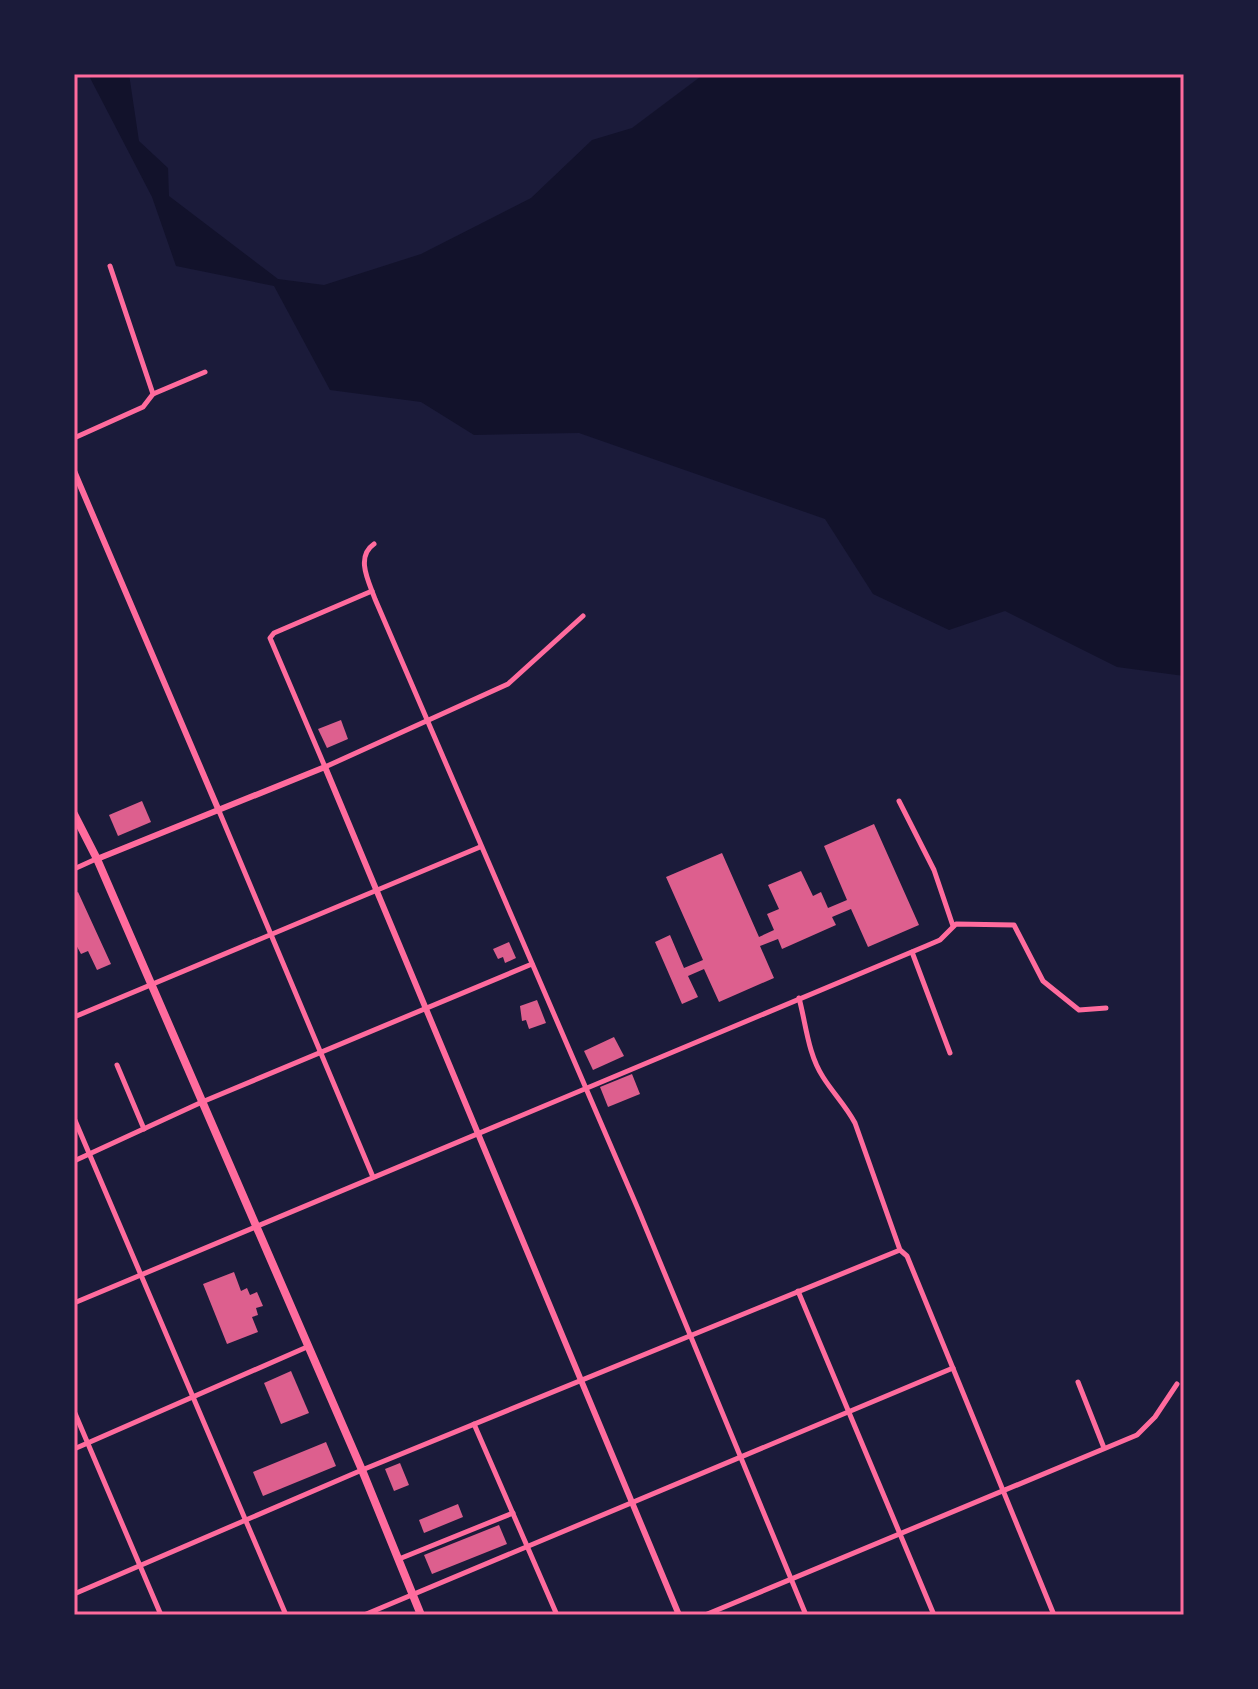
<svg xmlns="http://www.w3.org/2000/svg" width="1258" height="1689" font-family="'Open Sans',sans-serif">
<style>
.water{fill:#12122b}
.building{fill:#dd5f8e}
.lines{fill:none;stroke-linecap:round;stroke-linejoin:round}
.minor{stroke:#ff6b9d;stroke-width:5}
.tertiary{stroke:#ff6b9d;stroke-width:6}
.trunk{stroke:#ff6b9d;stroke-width:8}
.neatline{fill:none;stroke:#ff6b9d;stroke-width:3}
</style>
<rect width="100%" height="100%" fill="#1b1b3a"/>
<path class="water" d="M88,74H129L139,141L168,168L169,196L278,279L324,285L421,254L531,198L592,140L632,128L704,74H1184V676L1117,667L1005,611L949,630L873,594L825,519L579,433L474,435L421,402L330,390L274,286L176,266L152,197Z"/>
<g class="building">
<path d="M341,720L348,739L327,748L318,729Z"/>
<path d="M142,801L151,822L118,836L109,815Z"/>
<path d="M874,824L919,925L868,947L851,909L832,917L836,925L782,949L778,939L760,946L774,978L719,1002L704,969L688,976L698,997L682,1004L655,942L670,935L684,968L703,960L666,877L722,853L759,937L774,930L767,914L779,909L768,885L801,871L813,896L821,892L828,908L847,900L824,846Z"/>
<path d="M78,892L111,964L97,970L88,951L81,954L74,941V894Z"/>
<path d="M509,942L516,958L505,963L503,957L498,959L493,949Z"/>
<path d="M537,1000L546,1023L529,1029L526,1020L522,1021L520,1006Z"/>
<path d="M614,1037L624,1056L593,1070L584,1051Z"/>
<path d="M632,1074L640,1094L608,1107L600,1087Z"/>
<path d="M234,1272L241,1291L247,1288L250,1295L257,1292L263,1306L256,1308L258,1315L252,1317L258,1332L227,1344L203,1284Z"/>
<path d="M291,1371L309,1413L281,1424L264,1383Z"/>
<path d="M326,1442L336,1466L263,1496L253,1472Z"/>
<path d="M400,1463L409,1485L394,1491L385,1469Z"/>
<path d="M458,1504L463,1517L424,1533L419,1520Z"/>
<path d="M499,1525L507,1544L432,1574L424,1555Z"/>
</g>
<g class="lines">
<g class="minor">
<path d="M110,266L153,394"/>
<path d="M74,438L143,407L153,394L205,372"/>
<path d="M374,544C355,557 369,582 375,599L638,1209L806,1615"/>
<path d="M372,591L274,633L270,638L325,767L508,684L583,616"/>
<path d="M899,801L934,870L953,926"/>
<path d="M219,811L373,1177"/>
<path d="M74,869L96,859"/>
<path d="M912,952L950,1053"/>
<path d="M799,998C806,1024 808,1054 823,1077C833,1093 846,1106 855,1123L900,1250L907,1256L1054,1615"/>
<path d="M74,1017L480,847"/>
<path d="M117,1065L144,1129"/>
<path d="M74,1118L286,1615"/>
<path d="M74,1161L202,1102L532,964"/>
<path d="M798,1291L934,1615"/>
<path d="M74,1303L926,946L940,940L956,924L1014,925L1043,981L1079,1010L1106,1008"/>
<path d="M1078,1382L1104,1448"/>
<path d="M74,1411L161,1615"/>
<path d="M474,1424L557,1615"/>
<path d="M74,1449L307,1347"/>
<path d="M399,1559L513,1513"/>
<path d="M74,1594L362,1470L900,1250"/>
<path d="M364,1615L953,1368"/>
<path d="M705,1615L1137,1435L1155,1417L1177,1384"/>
</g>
<g class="tertiary">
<path d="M74,471L219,811"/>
<path d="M97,859L325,767L679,1615"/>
</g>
<path class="trunk" d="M74,814L97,859L362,1470L421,1615"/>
</g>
<rect width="1258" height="1689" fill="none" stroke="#1b1b3a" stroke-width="152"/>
<rect x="76" y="76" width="1106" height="1537" class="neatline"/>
</svg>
